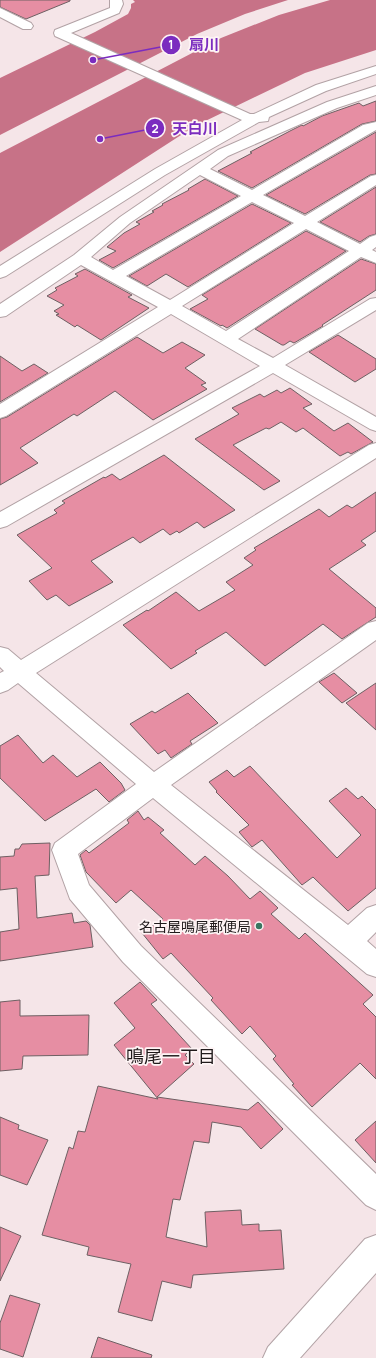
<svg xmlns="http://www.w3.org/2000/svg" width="376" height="1358" font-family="Manrope,'Noto Sans JP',sans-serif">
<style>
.water{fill:#c77287}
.building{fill:#e68ea3;stroke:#6e6063}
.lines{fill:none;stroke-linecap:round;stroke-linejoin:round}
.minor-casing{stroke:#b2a2a5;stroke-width:2}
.minor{fill:#fff;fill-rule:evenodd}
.poi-dot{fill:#397661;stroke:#fef4f5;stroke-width:1.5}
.labels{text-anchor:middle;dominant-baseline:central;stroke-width:3.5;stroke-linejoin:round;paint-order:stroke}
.poi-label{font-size:14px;fill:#201a1b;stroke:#fef4f5;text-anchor:end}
.near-neighbourhood-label{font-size:18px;fill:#201a1b;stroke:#fef4f5}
.leader{fill:none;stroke:#7b2cbf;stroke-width:1.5}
.callout-dot{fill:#7b2cbf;stroke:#fef4f5;stroke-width:1.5}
.mark-label{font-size:12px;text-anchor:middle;font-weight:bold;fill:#fff}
.callout-label{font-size:15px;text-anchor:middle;font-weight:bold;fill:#7b2cbf;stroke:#fef4f5;stroke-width:3.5;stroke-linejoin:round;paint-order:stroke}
</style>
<rect width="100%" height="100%" fill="#f5e5e8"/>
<g class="water">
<path d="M133,0H288L245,14L197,34L0,135V78L95,32L128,14L131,8V4L135,2Z"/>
<path d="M330,0H376V50L305,73L195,126L0,252V153L221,38L279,15Z"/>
</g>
<g class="building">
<path d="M0,0H70V1L26,19L0,7Z"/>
<path d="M376,101V121L362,124L252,188L218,171L252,153L250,152L290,131L302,125L303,126L322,116L359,103L363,106Z"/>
<path d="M376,132V174L370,175L305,214L266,195Z"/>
<path d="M205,179L238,196L113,268L99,260L116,251L107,247L124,233L140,224L136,222L154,212L152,211L163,205L162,204L189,190L188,189Z"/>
<path d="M376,187V234L369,236L360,242L320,222Z"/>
<path d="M252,204L291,223L188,287L166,274L147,286L129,276Z"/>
<path d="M306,231L346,251L227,328L222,325L221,326L190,309L208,299L202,295Z"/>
<path d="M361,259L376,264V290L322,325L323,326L294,343L290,341L284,345H282L255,329Z"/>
<path d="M85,269L132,295L128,297L149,308L101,340L77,325L75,327L56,315L59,314L54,311L64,305L47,296L57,290L55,288L78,276L75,274Z"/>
<path d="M338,335L376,359V369L355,382L309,352Z"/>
<path d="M137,337L163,353L182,342L205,355L185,368L206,383L201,385L207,389L153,420L115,391L77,416L74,414L20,448L38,463L0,485V419L7,417Z"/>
<path d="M0,356L22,371L34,364L48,373L0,402Z"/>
<path d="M290,388L312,404L303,408L334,431L348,423L373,442L351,454L348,452L340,456L303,428L296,432L281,422L269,429L266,428L233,445L280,481L264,490L195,439L239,414L232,408L260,394L264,397L277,390L281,393Z"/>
<path d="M164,455L235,510L204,528L197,522L179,533L177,531L170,535L163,529L140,543L133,537L91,561L113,582L69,606L56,595L47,600L29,581L52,568L17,535L57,513L54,510L65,503L62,501L104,477L105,478L112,474L120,480Z"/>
<path d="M376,492V531L361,541L366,545L329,569L376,608V617L342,639L323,624L265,666L226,632L195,651L197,653L171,669L123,625L147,610L148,611L176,592L199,611L235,590L226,582L253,565L244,558L256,550L254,548L319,509L329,517L347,505L352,508Z"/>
<path d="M334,673L357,693L342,703L319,682Z"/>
<path d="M376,683V730L346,703Z"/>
<path d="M188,693L218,723L190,741L192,744L171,758L165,750L158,754L130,724L152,711L155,713Z"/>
<path d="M18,735L43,763L53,755L77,777L100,762L121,783L125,790L109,802L96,789L45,821L0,778V746Z"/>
<path d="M250,766L337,858L361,835L329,801L346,788L358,799L362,796L376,810V888L348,911L313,877L302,885L262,840L252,847L239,832L249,825L216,792L217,791L209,782L227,770L234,777Z"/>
<path d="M138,811L144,820L148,817L164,830L160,833L195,865L205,856L228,876L250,899L260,891L278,908L271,914L299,939L305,933L373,995L363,1004L376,1017V1079L360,1063L312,1107L292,1085L294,1084L273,1059L276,1056L250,1026L242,1034L211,1000L213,998L171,953L163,959L142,933L163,919L131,890L116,903L86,872L80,855L86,850L89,853L129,823L127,820Z"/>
<path d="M50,843L49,875L35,876L37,918L72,913L74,923L86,921L90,925L93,947L0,961V932L19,929L17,888L0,890V857L14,856L15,849H19L22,844Z"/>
<path d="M140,982L157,1000L151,1004L192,1049L185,1055L194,1064L157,1097L248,1110L258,1102L283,1129L261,1149L241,1127L212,1122L209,1143L194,1141L180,1200L173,1199L166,1237L207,1247L205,1212L241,1210L242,1225L259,1224V1231L281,1230L284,1269L193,1275L191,1288L162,1281L152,1321L118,1312L131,1264L87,1255L89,1247L42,1235L69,1147L73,1149L78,1131L85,1132L98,1086L158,1099L114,1045L135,1028L114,1003Z"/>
<path d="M20,1000V1016L89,1015L88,1055L23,1056L22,1069L0,1071V1002Z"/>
<path d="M0,1117L19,1125L18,1129L48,1140L27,1185L0,1175Z"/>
<path d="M376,1121V1163L355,1140Z"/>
<path d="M0,1227L21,1236L0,1281Z"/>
<path d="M10,1295L40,1304L23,1357L0,1349V1323Z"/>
<path d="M98,1337L152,1355L151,1358H91Z"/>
</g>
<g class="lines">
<g class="minor-casing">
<g id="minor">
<path d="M110,0H122L123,4L119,13L71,33L250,114H254L316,85L376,66V74L326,91L269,117L268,121L259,122L165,175L6,276L0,278V266L155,169L242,120L55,36L54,33L55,30L110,8Z"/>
<path d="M0,8L31,23L33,26L31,29H23L0,17Z"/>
<path d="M376,86V95L337,108L228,156L210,169L252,190L363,125L376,122V130L263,195L305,216L371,176L376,175V185L317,222L360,244L370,237L376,235V247L372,250L376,252V263L361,257L238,339L273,358L370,299L376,298V310L285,365L376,417V431L370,429L273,373L7,526L0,528V512L260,366L171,314L6,416L0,418V404L158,307L81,265L6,316L0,317V304L74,255L120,217L218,150L327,102ZM200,175L241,196L113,270L91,257L130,223ZM252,202L294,223L170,300L126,276ZM306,229L349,251L226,331L182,306Z"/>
<path d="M376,443V458L36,673L154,772L368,623L376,621V640L171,785L348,925L367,908L376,905V932L367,941L376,949V977L367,974L153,798L78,854L89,885L141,946L376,1174V1210L366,1205L123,962L70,899L52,850L55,843L136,784L18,683L8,690L0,693V673L4,671L0,667V647L8,649L21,660L369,445Z"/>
<path d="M376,1235V1273L300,1358H263L268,1347L365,1239Z"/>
</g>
</g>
<use href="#minor" class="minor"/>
</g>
<circle class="poi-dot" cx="259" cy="926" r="4"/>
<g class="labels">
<g class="poi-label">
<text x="251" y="926">名古屋鳴尾郵便局</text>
</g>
<g class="near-neighbourhood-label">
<text x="171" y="1056">鳴尾一丁目</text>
</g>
</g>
<path class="leader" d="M93 60L171 45M100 139L155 128"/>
<g class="callout-dot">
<circle cx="93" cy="60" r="4"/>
<circle cx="100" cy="139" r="4"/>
<circle cx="171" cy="45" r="10"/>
<circle cx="155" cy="128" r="10"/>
</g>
<g class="mark-label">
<text x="171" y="49">1</text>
<text x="155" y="133">2</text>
</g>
<g class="callout-label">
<text x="204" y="50">扇川</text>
<text x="195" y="134">天白川</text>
</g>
</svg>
